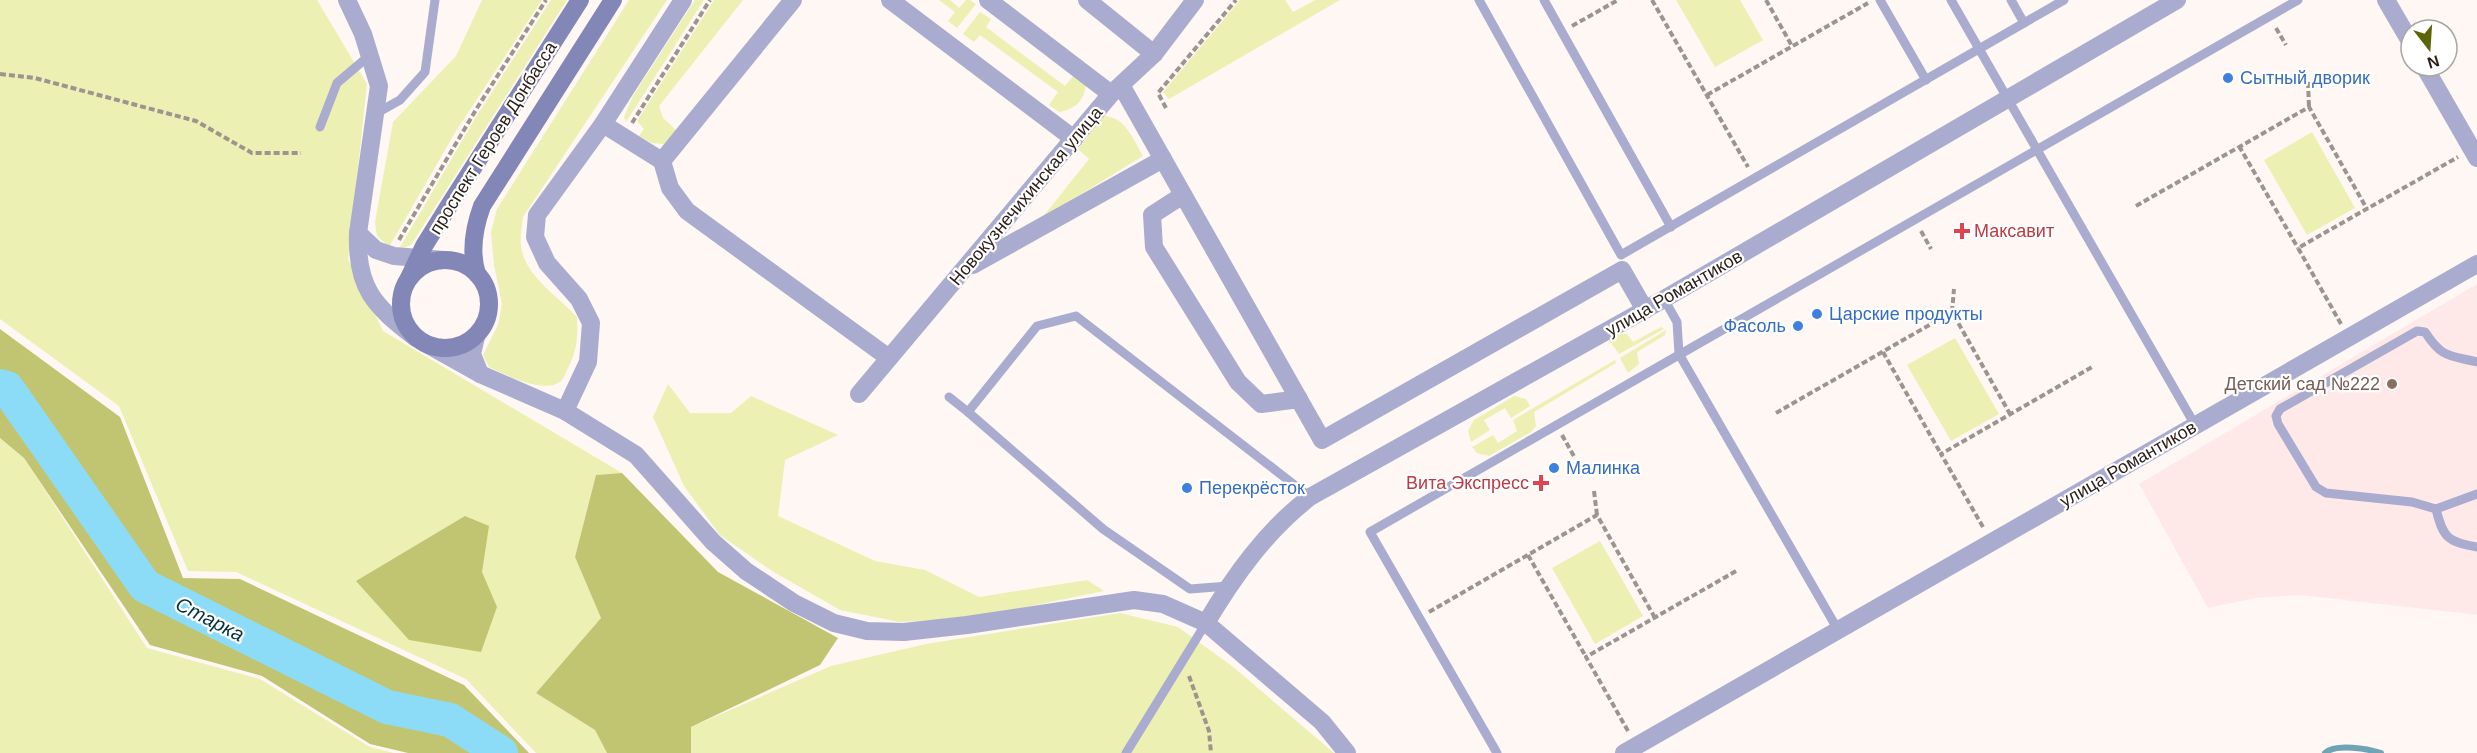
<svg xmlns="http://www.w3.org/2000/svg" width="2477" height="753" font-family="Helvetica,sans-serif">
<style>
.education{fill:#ffe9e8}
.green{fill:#ecf0b3}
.forest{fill:#c1c571}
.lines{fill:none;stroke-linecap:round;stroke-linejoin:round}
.stream{stroke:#70a3b4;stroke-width:6}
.river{stroke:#8ddcf7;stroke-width:34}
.path{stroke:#9e948f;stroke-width:4;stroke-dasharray:6 3;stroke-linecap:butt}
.lane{stroke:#a9acce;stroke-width:9}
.street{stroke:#a9acce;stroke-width:18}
.secondary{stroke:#8387b8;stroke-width:18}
.shop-dot{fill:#3f7fe0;stroke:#fff;stroke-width:2}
.health-dot{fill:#e0444e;stroke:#fff;stroke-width:2}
.education-dot{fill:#8d6e63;stroke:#fff;stroke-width:2}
.labels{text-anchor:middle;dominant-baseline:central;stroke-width:4.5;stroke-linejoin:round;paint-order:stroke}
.shop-label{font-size:18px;fill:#366cbe;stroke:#fff;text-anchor:start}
.street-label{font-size:18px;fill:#2b1e18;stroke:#fff}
.health-label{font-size:18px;fill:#be3a42;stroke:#fff;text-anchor:start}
.education-label{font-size:18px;fill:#785e54;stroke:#fff;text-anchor:end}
.water-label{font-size:20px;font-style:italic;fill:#00313f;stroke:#fff}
</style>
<rect width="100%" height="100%" fill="#fef7f3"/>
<path class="education" d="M2477,284V615L2301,595L2255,598L2208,608L2139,484Z"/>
<g class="green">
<path d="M0,0H317L367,84L348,259L383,331L622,473L596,475L575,557L601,618L536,693L595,730L607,753H536L466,679L236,572L188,571L119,406L0,319Z"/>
<path d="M482,0H542L456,131L389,247L377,236L375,222L393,122L456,56Z"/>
<path d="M551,0H567L411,245L399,249L476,117Z"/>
<path d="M629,0H667L523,217C522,226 520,236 521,245C524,276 558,296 577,317C578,336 577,351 568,368C566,372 564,378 561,381C545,395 506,375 489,367L483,355L498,325L502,304L494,265L491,232L497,209Z"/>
<path d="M695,0H704L626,122L624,117L633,96Z"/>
<path d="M714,0H743L659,106L663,118L676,130L664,144L652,143L639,136L644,129L637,121Z"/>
<path d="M939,0H950L959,8L966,0H970L976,4L957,28L948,21L955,12Z"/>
<path d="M1240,0H1285L1293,12L1315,0H1340L1169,99L1163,92Z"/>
<path d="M1676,0H1740L1763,40L1715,67Z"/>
<path d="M980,12L991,19L986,27L1065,86L1074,75L1086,84C1084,101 1076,109 1059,112L1049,105L1058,92L980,35L974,42L963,34Z"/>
<path d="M1103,116C1125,116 1133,139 1143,156L1042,218L1089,159L1078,149Z"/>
<path d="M2312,132L2355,208L2307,235L2264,160Z"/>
<path d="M1661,327L1664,329L1619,354L1609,340L1619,334H1627L1633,342Z"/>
<path d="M1666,330L1665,335L1637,352L1639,364L1628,373L1620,358Z"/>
<path d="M1955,338L1999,414L1951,441L1907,365Z"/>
<path d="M1615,360L1616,363L1534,412L1536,426L1531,432L1489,456L1477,453L1472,447L1493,435L1498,443L1517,431L1513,420Z"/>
<path d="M668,384L690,413H731L751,396L838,435L785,460L778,516L875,561L925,570L979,597L1087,580L1104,591L972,618L900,622L840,610L772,571L720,535L684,486L653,417Z"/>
<path d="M1514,396L1526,399L1530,406L1511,418L1505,408L1484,420L1490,430L1471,442L1468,431L1474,420Z"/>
<path d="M0,438L24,458L147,648L260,679L370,747L394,753H0Z"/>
<path d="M1600,541L1643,616L1595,644L1552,568Z"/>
<path d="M1120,613L1178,627L1232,666L1334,753H691V727L831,666L926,644Z"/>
</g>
<g class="forest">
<path d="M0,329L120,417L183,578L240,579L464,685L529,753H408L370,744L262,676L150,645L24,458L0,438Z"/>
<path d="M622,473L718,572L838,638L820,665L691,727V753H607L595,730L536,693L601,618L575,557L596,475Z"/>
<path d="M465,516L489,526L482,572L497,607L481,652L409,640L356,581Z"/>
</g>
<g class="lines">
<path class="stream" d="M2325,753C2336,743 2368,749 2381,753"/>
<path class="river" d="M0,386L7,388L145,586L387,707L450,720L501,753"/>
<g class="path">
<path d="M1652,0L1748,167"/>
<path d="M1766,0L1792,46"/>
<path d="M1572,26L1618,0"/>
<path d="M2276,28L2286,45"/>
<path d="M0,74L35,78L196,121L252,153H301"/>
<path d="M2308,82L2309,107"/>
<path d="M1707,95L1868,3"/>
<path d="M1166,108L1158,93L1236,0"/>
<path d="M632,123L710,0"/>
<path d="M2239,146L2298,248"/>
<path d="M2136,206L2309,107L2367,209"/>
<path d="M1921,231L1931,249"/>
<path d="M399,240L477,108L546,0"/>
<path d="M1952,312L1954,289"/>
<path d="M2341,324L2298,248L2458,157"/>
<path d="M1883,352L1941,454"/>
<path d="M1776,413L1952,312L2010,414"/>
<path d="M1562,435L1575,458"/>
<path d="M1594,491L1597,515"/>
<path d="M1983,527L1941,454L2094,366"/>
<path d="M1528,555L1586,657"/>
<path d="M1429,612L1597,515L1655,618"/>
<path d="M1189,676L1209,731L1211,753"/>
<path d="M1628,731L1586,657L1736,571"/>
</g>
<g class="lane">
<path d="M1479,0L1621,255L2064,0"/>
<path d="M1544,0L1671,227"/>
<path d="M1880,0L1926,80"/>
<path d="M1951,0L2195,425"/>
<path d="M2011,0L2024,23"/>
<path d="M375,114L400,100L425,72L435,0"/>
<path d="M320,127L337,83L370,55"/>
<path d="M1664,299L1677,322L1679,354L1838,630"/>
<path d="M2477,362C2448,355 2442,358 2425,332L2417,331L2280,409L2276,416L2278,424L2316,487L2326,493L2412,502L2436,509L2477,494"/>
<path d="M949,397L968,412L1037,326L1076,316L1310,497"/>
<path d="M968,412L1103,529L1190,589L1228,586"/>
<path d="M2436,509C2443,538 2448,542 2477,547"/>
<path d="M1126,753L1206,623"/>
<path d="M1497,753L1370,532L2298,0"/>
</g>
<g class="street">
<path d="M347,0L363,34L379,86L358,233C356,288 374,306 416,338"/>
<path d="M890,0L1074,139"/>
<path d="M988,0L1111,94"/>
<path d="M1087,0L1154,54"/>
<path d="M2386,0L2411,43"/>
<path d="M2424,66L2477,158"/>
<path d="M1121,85L1322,440L1622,270L1645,310"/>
<path d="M603,124L662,161L793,0"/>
<path d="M662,161L670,188L687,211L889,358"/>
<path d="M1183,195L1152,215L1154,247L1238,382L1261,404L1299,399"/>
<path d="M358,233L376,250L394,256L444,260"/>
<path d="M973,265L1163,159"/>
<path d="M476,337L472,354L480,374"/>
<path d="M430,346L480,374L565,411L636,455L713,542L746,571L794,603L834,623L867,631L904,632L967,625L1134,600L1163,604L1206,623L1322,722L1347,753"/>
<path d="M859,394L1111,94L1154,54L1195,0"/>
<path d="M565,411L588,362L591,323L579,299L547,263L535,237L537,215L603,124L683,0"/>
<path d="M1206,623C1234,576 1266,531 1310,497L1664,299L2177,0"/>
<path d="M1624,753L2477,264"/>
</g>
<g class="secondary">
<circle cx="445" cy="304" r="44"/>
<path d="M477,274C470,252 474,228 482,206L613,0"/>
<path d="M409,278L424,246L450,204L580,0"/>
</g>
</g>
<g class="shop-dot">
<circle cx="2228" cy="78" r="6"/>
<circle cx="1817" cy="314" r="6"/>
<circle cx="1798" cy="326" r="6"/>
<circle cx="1554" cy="468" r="6"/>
<circle cx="1187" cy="488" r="6"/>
</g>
<g class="health-dot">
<path d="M1959 222h6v6h6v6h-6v6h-6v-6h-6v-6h6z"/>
<path d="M1538 474h6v6h6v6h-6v6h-6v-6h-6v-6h6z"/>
</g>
<circle class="education-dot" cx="2392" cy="384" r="6"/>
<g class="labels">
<g class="shop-label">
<text x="2240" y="78">Сытный дворик</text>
<text x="1829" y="314">Царские продукты</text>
<text x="1786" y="326" text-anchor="end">Фасоль</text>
<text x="1566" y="468">Малинка</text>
<text x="1199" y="488">Перекрёсток</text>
</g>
<g class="street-label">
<text transform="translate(493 138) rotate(-58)">проспект Героев Донбасса</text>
<text transform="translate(1026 196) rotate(-50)">Новокузнечихинская улица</text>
<text transform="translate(1674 293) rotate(-30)">улица Романтиков</text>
<text transform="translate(2128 464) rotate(-30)">улица Романтиков</text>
</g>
<g class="health-label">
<text x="1974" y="231">Максавит</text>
<text x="1529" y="483" text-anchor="end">Вита Экспресс</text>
</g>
<g class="education-label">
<text x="2380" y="384">Детский сад №222</text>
</g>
<g class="water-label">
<text transform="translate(210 619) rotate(27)">Старка</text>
</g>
</g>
<g transform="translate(2429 48) rotate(163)"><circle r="28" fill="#ffffff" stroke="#aaa5a3" stroke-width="1.5"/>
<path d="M0-4.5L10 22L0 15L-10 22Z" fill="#5b6505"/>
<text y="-9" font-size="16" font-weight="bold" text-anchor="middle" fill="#2b1e18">N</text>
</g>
</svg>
